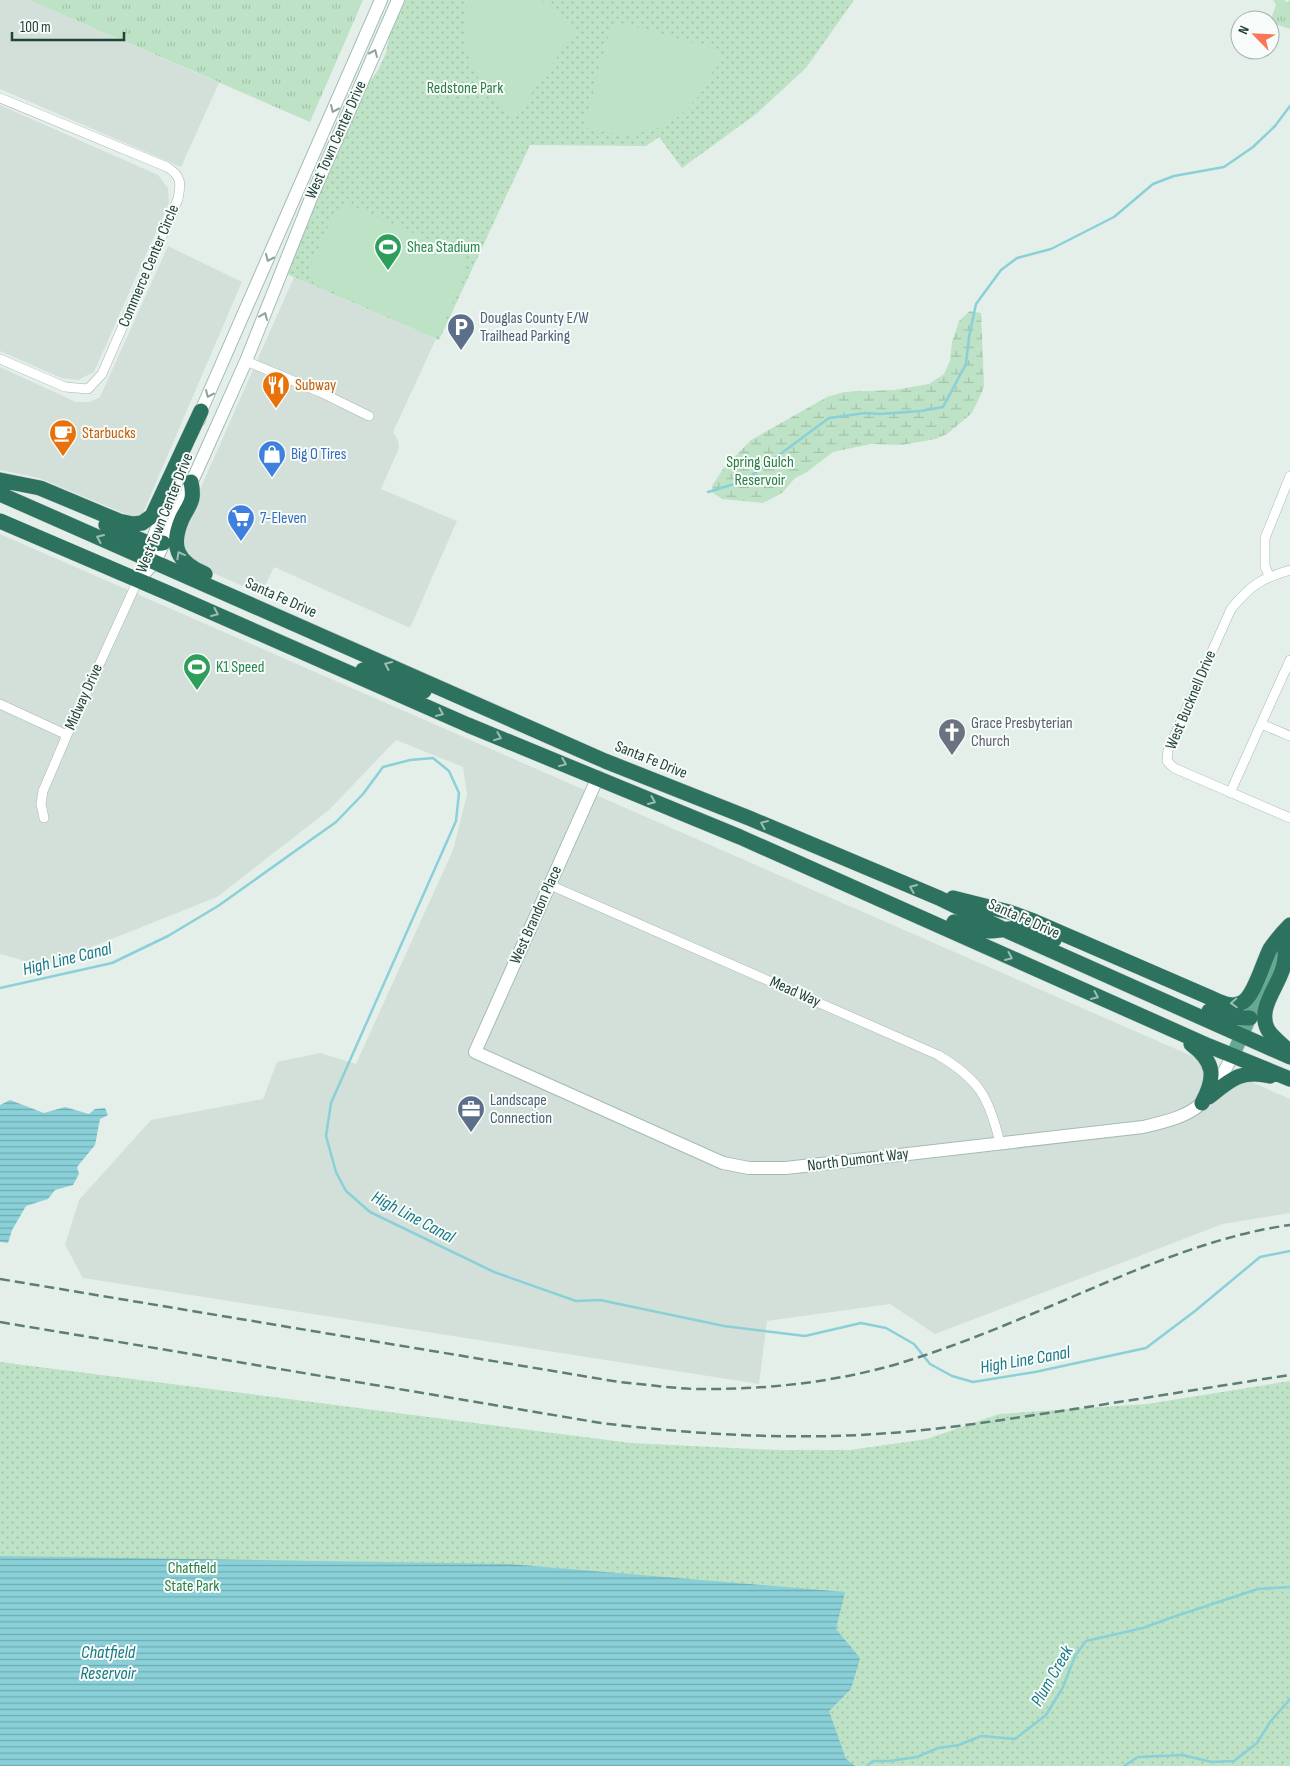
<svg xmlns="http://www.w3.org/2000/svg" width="1290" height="1766" viewBox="0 0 1290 1766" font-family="'Sofia Sans Condensed',sans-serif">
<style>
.built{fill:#d3e0d9}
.grass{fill:url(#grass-tufts)}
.wetland{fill:url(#wetland-marsh)}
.park{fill:url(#park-dots)}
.pitch{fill:#bde2c5}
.water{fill:url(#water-rules)}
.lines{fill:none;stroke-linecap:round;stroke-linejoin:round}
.stream{stroke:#8ad0d8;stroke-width:2.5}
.street-casing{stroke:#a7b8b1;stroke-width:10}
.secondary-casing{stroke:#a3bcb2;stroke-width:14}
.primary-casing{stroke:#c1cac8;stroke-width:15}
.highway-casing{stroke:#c1cac8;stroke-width:16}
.street{stroke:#fff;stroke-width:9}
.secondary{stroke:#fff;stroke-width:12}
.primary{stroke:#67a893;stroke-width:14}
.highway{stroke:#2c725f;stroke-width:15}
.rail{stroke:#5d7e74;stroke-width:2.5;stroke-dasharray:10 5;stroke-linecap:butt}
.oneway{stroke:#90a19c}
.oneway2{stroke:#9cbdb4}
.labels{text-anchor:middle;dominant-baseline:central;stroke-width:4;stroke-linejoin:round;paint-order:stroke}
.park-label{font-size:16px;fill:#297e45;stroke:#f7fbf9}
.street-label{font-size:16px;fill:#224339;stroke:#f7fbf9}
.leisure-label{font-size:16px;fill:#27864d;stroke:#f7fbf9;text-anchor:start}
.service-label{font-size:16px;fill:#4e5e75;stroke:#f7fbf9;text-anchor:start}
.food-label{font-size:16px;fill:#c56008;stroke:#f7fbf9;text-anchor:start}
.shop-label{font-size:16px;fill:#366cbe;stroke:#f7fbf9;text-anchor:start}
.worship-label{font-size:16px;fill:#5b616d;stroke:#f7fbf9;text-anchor:start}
.water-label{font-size:18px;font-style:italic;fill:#177985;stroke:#f7fbf9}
</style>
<defs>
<pattern id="grass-tufts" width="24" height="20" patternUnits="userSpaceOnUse" patternTransform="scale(1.25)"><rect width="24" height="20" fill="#bde2c5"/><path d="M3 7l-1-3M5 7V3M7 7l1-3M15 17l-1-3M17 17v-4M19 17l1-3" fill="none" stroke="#a2c3aa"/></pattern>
<pattern id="wetland-marsh" width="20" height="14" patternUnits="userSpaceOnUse" patternTransform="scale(1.25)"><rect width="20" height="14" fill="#bde2c5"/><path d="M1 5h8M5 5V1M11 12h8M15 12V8" fill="none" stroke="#a2c3aa"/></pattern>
<pattern id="park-dots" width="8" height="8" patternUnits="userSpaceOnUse" patternTransform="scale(1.25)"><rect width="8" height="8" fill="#bde2c5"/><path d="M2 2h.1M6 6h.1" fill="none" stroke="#a2c3aa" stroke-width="1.8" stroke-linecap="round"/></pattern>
<pattern id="water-rules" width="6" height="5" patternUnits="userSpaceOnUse" patternTransform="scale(1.25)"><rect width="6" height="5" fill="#8ad0d8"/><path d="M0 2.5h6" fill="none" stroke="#70aab0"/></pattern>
</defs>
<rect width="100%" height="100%" fill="#e5efea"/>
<path class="built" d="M 0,0 L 29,0 L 219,83 L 181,167 L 0,89 Z
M 0,105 L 158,175 L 168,188 L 169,203 L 94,372 L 78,380 L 61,378 L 0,351 Z
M 168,246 L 242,282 L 140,520 L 39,478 L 0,470 L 0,367 L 76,402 L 90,402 L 100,397 Z
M 294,277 L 436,339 L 393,432 L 398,440 L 399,448 L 381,489 L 457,521 L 410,628 L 274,567 L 261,594 L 197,566 L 183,554 L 180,535 Z
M 0,534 L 1290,1099 L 1290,1213 L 1223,1224 L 935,1334 L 890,1304 L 767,1321 L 759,1384 L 83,1278 L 65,1245 L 79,1200 L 151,1120 L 263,1099 L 277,1062 L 320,1053 L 356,1064 L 453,850 L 467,795 L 463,767 L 396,740 L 329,810 L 217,897 L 44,966 L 0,954 Z"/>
<path class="grass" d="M 29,0 L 363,0 L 310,122 Z
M 1273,0 L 1284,0 L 1287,2 L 1290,0 L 1290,29 L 1270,22 L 1276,5 Z"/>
<path class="wetland" d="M 970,311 L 981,313 L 984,386 L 982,392 L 972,413 L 947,434 L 936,439 L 901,445 L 871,444 L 833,452 L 807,472 L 795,478 L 782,493 L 763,503 L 722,499 L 712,492 L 712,486 L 723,469 L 751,440 L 827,397 L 844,392 L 894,390 L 929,384 L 944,374 L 950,361 L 952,342 L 959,321 Z"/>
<path class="park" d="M 405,0 L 854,0 L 806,68 L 756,114 L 682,168 L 659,137 L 646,146 L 530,145 L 439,340 L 287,274 L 306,223 L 366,87 L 378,70 L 386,53 L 390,33 Z
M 0,1362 L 631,1443 L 775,1450 L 850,1450 L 927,1439 L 999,1414 L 1147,1404 L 1290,1381 L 1290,1766 L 0,1766 Z"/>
<path class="pitch" d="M 468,0 L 540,0 L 573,24 L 575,32 L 515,117 L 495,103 L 484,91 L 467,54 L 465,23 Z
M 618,22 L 721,50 C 701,116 653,149 584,127 L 611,25 Z
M 351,205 L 451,250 C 462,256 466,260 466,273 L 441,329 L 435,334 L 428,335 L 314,283 L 311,278 L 309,268 L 336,210 L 343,206 Z"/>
<path class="water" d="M 10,1100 L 44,1113 L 65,1107 L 89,1114 L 95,1109 L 105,1108 L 108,1115 L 100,1119 L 95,1145 L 77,1167 L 79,1174 L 73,1185 L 55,1190 L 48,1199 L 26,1206 L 12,1230 L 8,1243 L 0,1242 L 0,1105 Z
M 0,1556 L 510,1564 L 845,1592 L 836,1629 L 860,1658 L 851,1689 L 829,1711 L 846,1759 L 855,1766 L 0,1766 Z"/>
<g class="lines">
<path class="stream" d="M 708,492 L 744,481 L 829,418 L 865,413 L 880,414 L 921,411 L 943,407 L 966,364 L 969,337 L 976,304 L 1001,270 L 1017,258 L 1051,249 L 1114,217 L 1153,184 L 1174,176 L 1224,167 L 1253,147 L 1275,126 L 1290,106
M 0,988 L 112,963 L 168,936 L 218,906 L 336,822 L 363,794 L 383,767 L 410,760 L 433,758 L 449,771 L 459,793 L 456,821 L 331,1103 L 326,1136 L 336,1172 L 346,1191 L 370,1212 L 494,1272 L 576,1301 L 600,1300 L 724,1326 L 805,1336 L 861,1323 L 886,1328 L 914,1344 L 930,1364 L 952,1376 L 973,1382 L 1035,1372 L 1146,1348 L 1195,1311 L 1260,1257 L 1290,1251
M 867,1766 L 873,1761 L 890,1761 L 917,1757 L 938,1748 L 959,1745 L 981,1736 L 1015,1739 L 1046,1715 L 1063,1687 L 1075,1656 L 1086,1641 L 1143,1628 L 1173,1617 L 1258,1589 L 1290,1587
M 1124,1766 L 1138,1757 L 1182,1755 L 1212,1762 L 1234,1761 L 1257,1743 L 1270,1722 L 1290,1699"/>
<g class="street-casing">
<path id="street" d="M 0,98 L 167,167 C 182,176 181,184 178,199 L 102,374 L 88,389 L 65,387 L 0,359
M 246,361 L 320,392 L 369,416
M 1290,570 C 1260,579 1251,585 1231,609 L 1168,750 L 1167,761 L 1174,768 L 1290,818
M 1269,576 L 1265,566 L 1265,538 L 1290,476
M 1290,660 L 1261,724 L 1290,736
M 0,704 L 67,735
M 1230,793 L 1261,724
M 44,818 L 41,804 L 43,791 L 67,735 L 138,580
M 550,885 L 938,1055 C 979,1079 989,1097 1000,1143"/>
</g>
<g class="secondary-casing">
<path id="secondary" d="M 199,420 L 201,411 L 381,0
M 147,552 L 182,469
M 138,580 L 155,562 L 199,466 L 246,361 L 311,198 L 398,0
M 598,777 L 475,1052 L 723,1163 L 749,1168 L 786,1168 L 1143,1127 C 1200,1114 1206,1106 1233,1055"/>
</g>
<g class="primary-casing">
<path id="primary" d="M 1233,1055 L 1286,935"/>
</g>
<g class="highway-casing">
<path id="highway" d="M 0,480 L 40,488 L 119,521 L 133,524 L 142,523 L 152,516 L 201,411
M 191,482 C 192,487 193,493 192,498 C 191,505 185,512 182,519 C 170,547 177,562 205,574
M 0,494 L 605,761 L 749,818 L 939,898 L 1005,930 L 1290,1057
M 0,521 L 168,593 L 468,725 L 740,837 L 1209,1046 L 1290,1079
M 106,525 L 150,544 L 163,543
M 363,670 L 424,691
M 953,898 L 1009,912 L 1031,920 L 1211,998 C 1220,1002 1231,1008 1241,1003 C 1254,998 1263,962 1270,949 C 1276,940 1283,932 1290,925
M 954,922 C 981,934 993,932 1022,927 L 1032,930 L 1054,940
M 1285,937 C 1286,948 1286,960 1282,971 C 1276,989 1257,1010 1268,1030 C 1273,1038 1283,1045 1290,1052
M 1209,1011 L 1224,1017 L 1250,1018
M 1191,1044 C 1215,1062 1216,1077 1202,1103
M 1209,1097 C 1230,1080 1241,1069 1270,1076"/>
</g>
<use href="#street" class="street"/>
<use href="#secondary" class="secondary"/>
<use href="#primary" class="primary"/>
<use href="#highway" class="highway"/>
<path class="rail" d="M 0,1279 L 619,1382 C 644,1384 669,1388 694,1389 C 767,1390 841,1382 910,1360 C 983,1337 1054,1304 1124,1275 C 1178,1253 1232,1233 1290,1225
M 0,1322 L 601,1423 C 689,1434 787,1440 876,1434 C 942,1430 1008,1419 1074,1409 C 1146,1398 1218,1386 1290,1375"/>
</g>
<defs><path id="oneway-chevron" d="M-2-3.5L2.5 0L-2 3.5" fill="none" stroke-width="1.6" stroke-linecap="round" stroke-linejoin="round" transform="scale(1.25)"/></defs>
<g class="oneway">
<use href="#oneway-chevron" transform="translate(374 53) rotate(-66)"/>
<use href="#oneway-chevron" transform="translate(334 109) rotate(114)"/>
<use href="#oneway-chevron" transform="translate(269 258) rotate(114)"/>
<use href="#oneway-chevron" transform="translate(264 316) rotate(-68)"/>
<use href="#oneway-chevron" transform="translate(209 394) rotate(114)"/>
</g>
<g class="oneway2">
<use href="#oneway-chevron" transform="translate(100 538) rotate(-156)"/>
<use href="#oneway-chevron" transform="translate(180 555) rotate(-119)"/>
<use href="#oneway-chevron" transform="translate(215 613) rotate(24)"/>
<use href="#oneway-chevron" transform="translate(388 665) rotate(-156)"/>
<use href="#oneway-chevron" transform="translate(440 713) rotate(24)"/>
<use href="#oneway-chevron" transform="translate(498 737) rotate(22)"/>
<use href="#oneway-chevron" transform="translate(563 763) rotate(22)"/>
<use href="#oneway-chevron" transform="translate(652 801) rotate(23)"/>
<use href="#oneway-chevron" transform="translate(764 824) rotate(-157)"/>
<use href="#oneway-chevron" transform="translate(913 888) rotate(-157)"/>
<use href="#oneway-chevron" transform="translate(1009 957) rotate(24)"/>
<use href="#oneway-chevron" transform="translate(1095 996) rotate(24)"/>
<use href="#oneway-chevron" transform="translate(1234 1003) rotate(177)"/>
</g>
<defs>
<g id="stadium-pin" transform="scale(1.4375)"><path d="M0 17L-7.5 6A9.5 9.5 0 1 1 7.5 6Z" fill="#2e9e5b" stroke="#f7fbf9"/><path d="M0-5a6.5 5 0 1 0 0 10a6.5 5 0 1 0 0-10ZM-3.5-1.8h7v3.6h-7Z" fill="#fff"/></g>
<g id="parking-pin" transform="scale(1.4375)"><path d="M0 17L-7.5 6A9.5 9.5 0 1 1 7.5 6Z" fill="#5c6f8a" stroke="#f7fbf9"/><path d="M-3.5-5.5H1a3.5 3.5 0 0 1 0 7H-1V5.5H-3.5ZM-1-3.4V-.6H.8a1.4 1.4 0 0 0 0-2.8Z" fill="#fff"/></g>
<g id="restaurant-pin" transform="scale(1.4375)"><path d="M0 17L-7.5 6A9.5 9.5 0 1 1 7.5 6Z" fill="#e8710a" stroke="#f7fbf9"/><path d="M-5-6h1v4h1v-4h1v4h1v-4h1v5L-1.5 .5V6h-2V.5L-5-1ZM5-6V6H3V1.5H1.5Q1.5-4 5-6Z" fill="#fff"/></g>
<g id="cafe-pin" transform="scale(1.4375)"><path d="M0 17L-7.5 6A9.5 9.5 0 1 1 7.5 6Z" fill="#e8710a" stroke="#f7fbf9"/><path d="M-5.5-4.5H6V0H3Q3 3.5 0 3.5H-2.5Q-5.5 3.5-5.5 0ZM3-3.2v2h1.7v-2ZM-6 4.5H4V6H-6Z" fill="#fff"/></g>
<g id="shop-pin" transform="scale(1.4375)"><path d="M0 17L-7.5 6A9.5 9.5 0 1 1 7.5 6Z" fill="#3f7fe0" stroke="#f7fbf9"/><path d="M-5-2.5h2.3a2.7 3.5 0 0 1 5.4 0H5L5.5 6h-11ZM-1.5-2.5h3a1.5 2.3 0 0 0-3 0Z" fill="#fff"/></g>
<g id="supermarket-pin" transform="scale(1.4375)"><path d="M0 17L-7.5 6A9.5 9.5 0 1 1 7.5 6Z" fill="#3f7fe0" stroke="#f7fbf9"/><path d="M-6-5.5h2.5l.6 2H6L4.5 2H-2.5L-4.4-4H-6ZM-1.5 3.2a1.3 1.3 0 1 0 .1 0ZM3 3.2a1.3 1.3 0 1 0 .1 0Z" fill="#fff"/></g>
<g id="church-pin" transform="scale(1.4375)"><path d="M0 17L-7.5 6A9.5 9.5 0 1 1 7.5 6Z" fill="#6b7280" stroke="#f7fbf9"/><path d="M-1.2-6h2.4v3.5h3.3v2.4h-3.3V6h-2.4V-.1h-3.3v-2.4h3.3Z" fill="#fff"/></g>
<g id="office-pin" transform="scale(1.4375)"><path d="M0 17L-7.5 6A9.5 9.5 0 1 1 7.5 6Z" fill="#5c6f8a" stroke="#f7fbf9"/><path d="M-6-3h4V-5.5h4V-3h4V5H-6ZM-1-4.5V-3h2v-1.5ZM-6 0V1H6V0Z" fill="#fff"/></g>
</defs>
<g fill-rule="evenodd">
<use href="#stadium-pin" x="388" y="247"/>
<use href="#parking-pin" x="461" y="327"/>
<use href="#restaurant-pin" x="276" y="385"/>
<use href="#cafe-pin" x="63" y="433"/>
<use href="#shop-pin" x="272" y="454"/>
<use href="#supermarket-pin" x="241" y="518"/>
<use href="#stadium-pin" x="197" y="667"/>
<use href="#church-pin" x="952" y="732"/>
<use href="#office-pin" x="471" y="1109"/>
</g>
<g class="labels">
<g class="park-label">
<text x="465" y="88">Redstone Park</text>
<text x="760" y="462">Spring Gulch<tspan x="760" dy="18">Reservoir</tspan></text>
<text x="192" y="1568">Chatfield<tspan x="192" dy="18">State Park</tspan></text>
</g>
<g class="street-label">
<text transform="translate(336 140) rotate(-66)">West Town Center Drive</text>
<text transform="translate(149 266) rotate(-67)">Commerce Center Circle</text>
<text transform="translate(165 513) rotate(-68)">West Town Center Drive</text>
<text transform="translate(281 598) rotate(24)">Santa Fe Drive</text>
<text transform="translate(84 697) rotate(-66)">Midway Drive</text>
<text transform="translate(1191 700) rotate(-67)">West Bucknell Drive</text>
<text transform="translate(651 760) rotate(22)">Santa Fe Drive</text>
<text transform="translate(536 915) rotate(-66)">West Brandon Place</text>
<text transform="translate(1024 919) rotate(24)">Santa Fe Drive</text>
<text transform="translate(795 992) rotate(24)">Mead Way</text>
<text transform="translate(858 1160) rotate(-7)">North Dumont Way</text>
</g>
<g class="leisure-label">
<text x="407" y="247">Shea Stadium</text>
<text x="216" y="667">K1 Speed</text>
</g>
<g class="service-label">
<text x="480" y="318">Douglas County E/W<tspan x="480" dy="18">Trailhead Parking</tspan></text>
<text x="490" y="1100">Landscape<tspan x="490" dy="18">Connection</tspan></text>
</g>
<g class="food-label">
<text x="295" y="385">Subway</text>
<text x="82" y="433">Starbucks</text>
</g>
<g class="shop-label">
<text x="291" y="454">Big O Tires</text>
<text x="260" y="518">7-Eleven</text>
</g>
<g class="worship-label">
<text x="971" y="723">Grace Presbyterian<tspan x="971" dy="18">Church</tspan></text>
</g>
<g class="water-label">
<text transform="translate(67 959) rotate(-14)">High Line Canal</text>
<text transform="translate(413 1217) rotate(28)">High Line Canal</text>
<text transform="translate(1025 1360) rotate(-10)">High Line Canal</text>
<text x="108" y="1652">Chatfield<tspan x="108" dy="21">Reservoir</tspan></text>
<text transform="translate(1052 1676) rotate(-60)">Plum Creek</text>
</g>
</g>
<g transform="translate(1255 35) rotate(294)"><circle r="24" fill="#f7fbf9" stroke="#a2b1ac"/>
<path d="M0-4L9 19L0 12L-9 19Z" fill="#fc7557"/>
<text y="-8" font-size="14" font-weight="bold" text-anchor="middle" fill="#224339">N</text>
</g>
<path d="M12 32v8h112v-8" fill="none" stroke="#224339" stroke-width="2.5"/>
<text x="20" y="32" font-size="15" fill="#224339" stroke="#f7fbf9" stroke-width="4" paint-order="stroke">100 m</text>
</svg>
